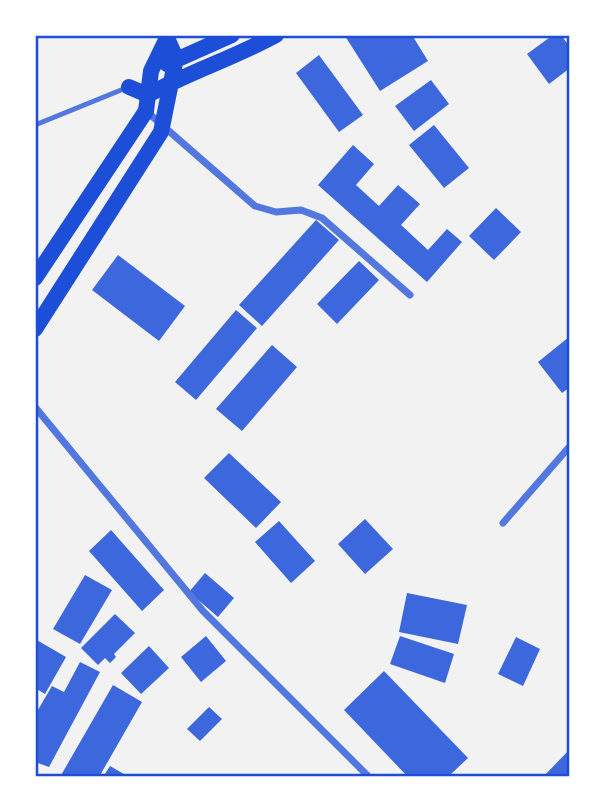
<svg xmlns="http://www.w3.org/2000/svg" width="605" height="812" viewBox="0 0 605 812" font-family="'Space Grotesk',sans-serif">
<style>
.building{fill:#3d67dc}
.lines{fill:none;stroke-linecap:round;stroke-linejoin:round}
.service{stroke:#5277de;stroke-width:5}
.minor{stroke:#5277de;stroke-width:7}
.primary{stroke:#1d4ed8;stroke-width:16}
.neatline{fill:none;stroke:#1d4ed8;stroke-width:2.5}
</style>
<rect width="100%" height="100%" fill="#f2f2f2"/>
<path class="building" d="M 347,35 L 412,35 L 428,61 L 380,91 L 345,36 Z
M 553,35 L 561,35 L 570,47 L 570,68 L 549,84 L 527,54 Z
M 319,55 L 363,115 L 339,132 L 296,73 Z
M 431,80 L 449,104 L 414,131 L 395,106 Z
M 434,125 L 469,168 L 444,188 L 409,145 Z
M 353,145 L 374,164 L 356,185 L 379,206 L 398,185 L 420,204 L 401,225 L 428,250 L 447,229 L 462,242 L 427,282 L 318,185 Z
M 496,208 L 521,232 L 494,260 L 469,236 Z
M 316,220 L 339,240 L 262,326 L 239,305 Z
M 118,255 L 185,306 L 159,341 L 92,290 Z
M 359,261 L 379,280 L 337,324 L 317,304 Z
M 236,310 L 257,328 L 196,400 L 175,382 Z
M 569,337 L 570,387 L 562,393 L 538,362 Z
M 272,345 L 297,367 L 242,431 L 216,409 Z
M 229,453 L 281,502 L 256,528 L 204,478 Z
M 365,519 L 393,549 L 365,574 L 338,544 Z
M 279,521 L 315,561 L 291,583 L 255,542 Z
M 111,530 L 164,590 L 142,611 L 89,551 Z
M 205,573 L 234,598 L 218,617 L 189,592 Z
M 85,575 L 112,590 L 80,644 L 53,629 Z
M 407,593 L 467,605 L 458,644 L 399,632 Z
M 115,614 L 135,633 L 114,654 L 116,657 L 110,663 L 105,658 L 98,665 L 81,648 Z
M 206,636 L 226,661 L 201,682 L 181,657 Z
M 400,636 L 454,654 L 445,683 L 390,664 Z
M 516,637 L 540,649 L 523,686 L 498,674 Z
M 35,639 L 66,657 L 45,694 L 35,688 Z
M 149,646 L 169,668 L 141,694 L 121,673 Z
M 80,662 L 100,672 L 49,767 L 35,762 L 35,715 L 52,686 L 64,692 Z
M 384,671 L 468,758 L 451,774 L 454,777 L 408,777 L 344,710 Z
M 113,685 L 142,702 L 99,777 L 60,777 Z
M 209,707 L 222,719 L 200,741 L 187,729 Z
M 570,749 L 570,777 L 543,777 Z
M 110,766 L 129,777 L 103,777 Z"/>
<g class="lines">
<path class="service" d="M 35,125 L 126,88"/>
<path class="minor" d="M 146,111 L 255,206 L 276,212 L 301,210 L 322,218 L 410,295
M 35,407 L 203,611 L 369,777
M 503,523 L 570,446"/>
<path class="primary" d="M 167,64 L 232,35
M 129,87 L 148,95 C 189,72 234,58 276,35
M 35,278 L 146,111 L 151,71 L 167,38
M 35,329 L 161,132 L 176,58 L 167,38"/>
</g>
<rect width="605" height="812" fill="none" stroke="#ffffff" stroke-width="74"/>
<rect x="37" y="37" width="531" height="738" class="neatline"/>
</svg>
